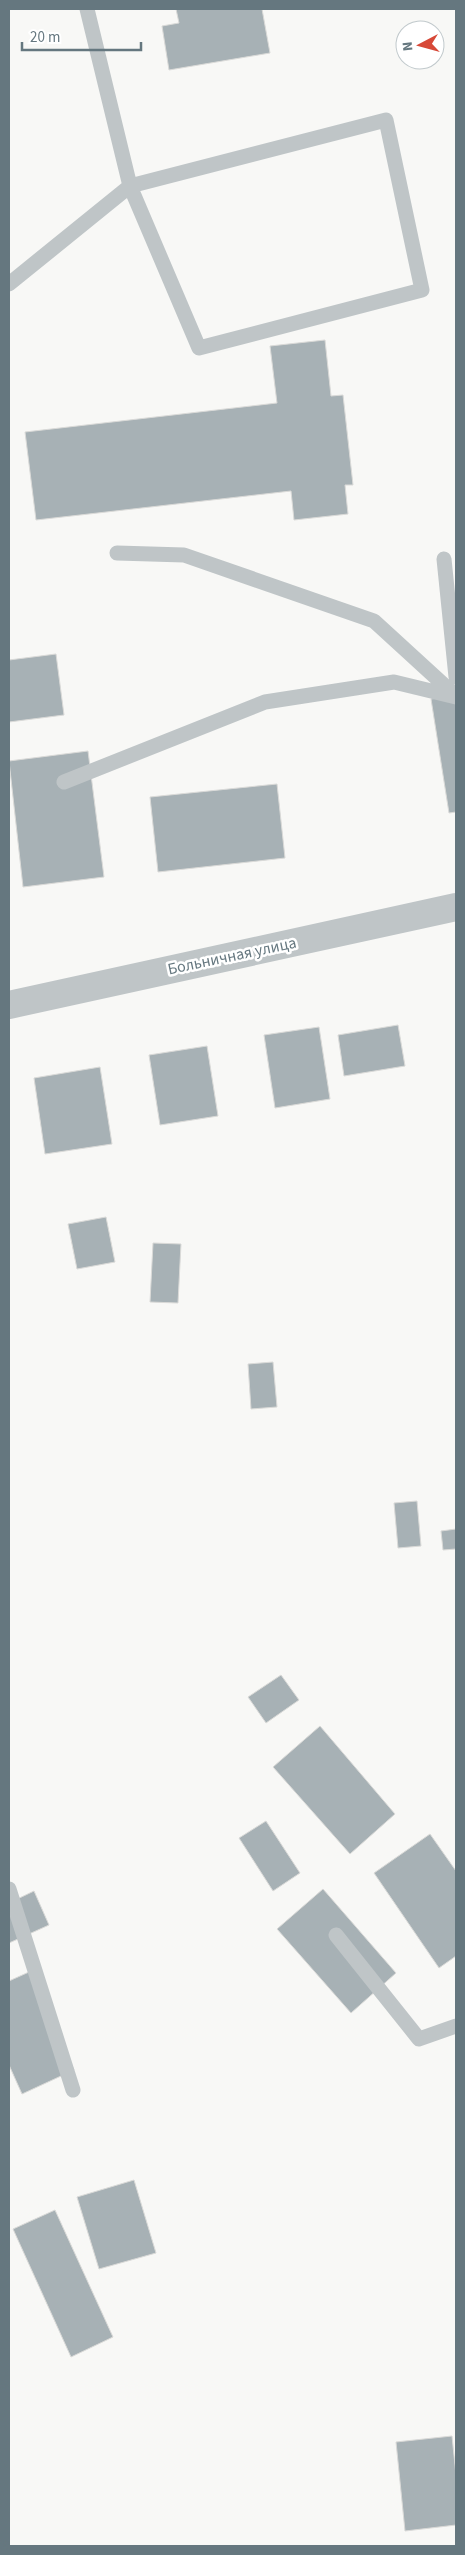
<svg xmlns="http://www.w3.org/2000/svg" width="465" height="2555" viewBox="0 0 465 2555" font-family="'Source Sans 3',sans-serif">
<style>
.building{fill:#a7b1b5;stroke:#dadad8}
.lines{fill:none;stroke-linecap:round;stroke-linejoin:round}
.service{stroke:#bfc5c7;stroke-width:15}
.minor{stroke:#bfc5c7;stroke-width:28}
.labels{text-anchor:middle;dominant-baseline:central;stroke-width:5;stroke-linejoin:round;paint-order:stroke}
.street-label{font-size:16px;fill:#65777f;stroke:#fff}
</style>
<rect width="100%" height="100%" fill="#f8f8f6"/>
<path class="building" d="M 176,9 L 262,9 L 270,53 L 169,70 L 162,26 L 179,23 Z
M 325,340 L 331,396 L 343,395 L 353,485 L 345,485 L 348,514 L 294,520 L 291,491 L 36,520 L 25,432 L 277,403 L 270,346 Z
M 56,654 L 64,715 L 9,722 L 9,660 Z
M 456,695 L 456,812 L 449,813 L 431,699 Z
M 88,751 L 104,877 L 23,887 L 9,761 Z
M 277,784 L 285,858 L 158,872 L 150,797 Z
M 398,1025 L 405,1066 L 344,1076 L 338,1035 Z
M 319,1027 L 330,1099 L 275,1108 L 264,1035 Z
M 207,1046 L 218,1116 L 160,1125 L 149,1055 Z
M 100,1067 L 112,1144 L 45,1154 L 34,1078 Z
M 106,1217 L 115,1262 L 77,1269 L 68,1224 Z
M 153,1243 L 181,1244 L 178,1303 L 150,1302 Z
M 273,1362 L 277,1407 L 251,1409 L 248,1364 Z
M 417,1501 L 421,1546 L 398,1548 L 394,1503 Z
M 456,1529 L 456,1549 L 443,1550 L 441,1531 Z
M 281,1675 L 299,1700 L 266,1723 L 248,1697 Z
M 320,1726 L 395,1814 L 350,1854 L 273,1767 Z
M 266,1821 L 300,1873 L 273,1891 L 239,1838 Z
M 430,1834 L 456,1871 L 456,1956 L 439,1968 L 374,1873 Z
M 323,1889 L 396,1973 L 351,2013 L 277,1929 Z
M 34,1891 L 49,1925 L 9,1943 L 9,1903 Z
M 29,1972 L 74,2070 L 22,2094 L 9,2065 L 9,1981 Z
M 134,2180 L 156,2253 L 99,2269 L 77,2197 Z
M 55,2210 L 113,2337 L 71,2357 L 13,2229 Z
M 452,2436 L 456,2475 L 456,2525 L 405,2531 L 396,2442 Z"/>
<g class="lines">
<path class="service" d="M 386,120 L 422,290 L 199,348 L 130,186 Z
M 9,284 L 130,186 L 87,9
M 117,553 L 184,555 L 374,621 L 456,696
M 444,559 L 456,677
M 64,782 L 265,702 L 394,682 L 456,697
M 9,1889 L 73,2090
M 336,1935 L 419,2039 L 456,2026"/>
<path class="minor" d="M 9,1005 L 456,907"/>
</g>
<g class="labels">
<g class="street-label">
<text transform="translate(232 956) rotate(-12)">Больничная улица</text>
</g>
</g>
<rect width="465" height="2555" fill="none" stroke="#65777f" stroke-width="20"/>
<g transform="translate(420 45) rotate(264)"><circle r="24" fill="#ffffff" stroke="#c1c9cc"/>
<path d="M0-4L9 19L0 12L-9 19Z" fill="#d74837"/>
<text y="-8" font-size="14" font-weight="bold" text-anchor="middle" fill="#65777f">N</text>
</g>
<path d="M22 42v8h119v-8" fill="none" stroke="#65777f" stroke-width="2.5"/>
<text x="30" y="42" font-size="15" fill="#65777f" stroke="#ffffff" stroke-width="4" paint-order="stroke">20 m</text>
</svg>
